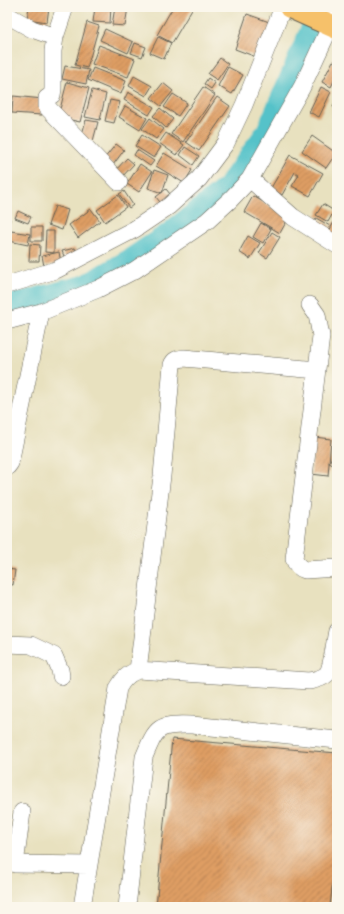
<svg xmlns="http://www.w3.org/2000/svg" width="344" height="914" viewBox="0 0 344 914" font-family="'IM FELL Double Pica',serif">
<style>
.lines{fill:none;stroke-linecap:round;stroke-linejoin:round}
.river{stroke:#54c2c9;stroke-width:24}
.building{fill:url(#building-hatch)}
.minor-casing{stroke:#636155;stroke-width:18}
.major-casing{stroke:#636155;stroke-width:24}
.minor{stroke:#fff;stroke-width:17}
.major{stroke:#f6c16b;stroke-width:22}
</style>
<defs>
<pattern id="building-hatch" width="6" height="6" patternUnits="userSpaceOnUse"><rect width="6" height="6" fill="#df9e64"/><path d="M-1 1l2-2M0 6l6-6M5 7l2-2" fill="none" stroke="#b48052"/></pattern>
</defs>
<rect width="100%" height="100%" fill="#fbf7ec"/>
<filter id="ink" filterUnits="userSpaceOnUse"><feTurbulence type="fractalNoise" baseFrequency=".025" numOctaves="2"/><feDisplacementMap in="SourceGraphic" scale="8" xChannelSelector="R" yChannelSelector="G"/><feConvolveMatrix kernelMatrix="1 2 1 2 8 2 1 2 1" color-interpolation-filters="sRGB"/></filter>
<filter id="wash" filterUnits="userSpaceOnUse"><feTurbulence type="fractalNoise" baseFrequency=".012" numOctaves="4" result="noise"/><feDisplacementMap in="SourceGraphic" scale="16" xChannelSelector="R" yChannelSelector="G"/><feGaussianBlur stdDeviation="0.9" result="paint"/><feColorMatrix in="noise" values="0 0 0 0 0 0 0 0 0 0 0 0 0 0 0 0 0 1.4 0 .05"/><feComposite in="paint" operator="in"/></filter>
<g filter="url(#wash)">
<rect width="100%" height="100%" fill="#e8e1bf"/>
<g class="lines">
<path class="river" d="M 7,307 L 87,286 L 131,260 L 170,234 L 228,188 L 268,132 L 322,7"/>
</g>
<g id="blocks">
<path class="building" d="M 29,7 L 49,7 L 47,22 L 27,19 Z
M 95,7 L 111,7 L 110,23 L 93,22 Z
M 115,7 L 128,7 L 125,26 L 112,25 Z
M 173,7 L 193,7 L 172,43 L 157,35 Z
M 247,14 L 272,23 L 259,58 L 235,49 Z
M 87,22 L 99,26 L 87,68 L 75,65 Z
M 105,29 L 133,42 L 128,53 L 100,40 Z
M 158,37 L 171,43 L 164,59 L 150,53 Z
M 135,43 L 146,47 L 142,57 L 131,53 Z
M 99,45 L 135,59 L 128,77 L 92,64 Z
M 220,58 L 228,64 L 217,80 L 208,74 Z
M 333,61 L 337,63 L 337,75 L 331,87 L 322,82 Z
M 65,66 L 89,70 L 86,84 L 62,79 Z
M 228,67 L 243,75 L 232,94 L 218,86 Z
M 93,68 L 126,81 L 121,94 L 88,80 Z
M 134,76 L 152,86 L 146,96 L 129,86 Z
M 208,78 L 215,83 L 211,89 L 204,84 Z
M 67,82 L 89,88 L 80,122 L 58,117 Z
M 163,83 L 173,91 L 161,106 L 151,98 Z
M 203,87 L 215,95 L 183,142 L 171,134 Z
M 321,87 L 331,92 L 319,117 L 309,112 Z
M 92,90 L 106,94 L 100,120 L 85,117 Z
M 128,92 L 154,107 L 149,115 L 124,100 Z
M 173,94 L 187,103 L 178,116 L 164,107 Z
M 13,96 L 43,99 L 42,115 L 12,113 Z
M 217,97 L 230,106 L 199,151 L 186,142 Z
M 337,98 L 337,108 L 333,107 Z
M 110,100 L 120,102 L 114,123 L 105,121 Z
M 125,106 L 147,118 L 140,130 L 119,117 Z
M 160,108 L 173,119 L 166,128 L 153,116 Z
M 150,118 L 164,129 L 156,139 L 142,129 Z
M 86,120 L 98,122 L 93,141 L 81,138 Z
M 166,133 L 184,145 L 176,155 L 159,143 Z
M 142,135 L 161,147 L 154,158 L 135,146 Z
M 312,136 L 336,153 L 326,168 L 302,151 Z
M 116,144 L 124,150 L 113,165 L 104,159 Z
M 185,147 L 199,156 L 193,165 L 180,155 Z
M 137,150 L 154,161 L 150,166 L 134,155 Z
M 164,153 L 192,170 L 184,183 L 156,166 Z
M 290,155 L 323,173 L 310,196 L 292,186 L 299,175 L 295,172 L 282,195 L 271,188 Z
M 127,158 L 134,164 L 121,178 L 114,172 Z
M 140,164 L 152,172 L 139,192 L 127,184 Z
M 154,170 L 168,175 L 162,193 L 148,188 Z
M 166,189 L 174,199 L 163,206 L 156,197 Z
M 124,191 L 133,205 L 129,208 L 119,194 Z
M 118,195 L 126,207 L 105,222 L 97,210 Z
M 253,196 L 289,217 L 280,233 L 244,212 Z
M 323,204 L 334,211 L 328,222 L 316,215 Z
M 55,206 L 68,210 L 62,230 L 48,225 Z
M 91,209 L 100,221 L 78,238 L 69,225 Z
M 337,209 L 337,218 L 333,215 Z
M 18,211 L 31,217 L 28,223 L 15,218 Z
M 316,218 L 330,226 L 326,232 L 313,224 Z
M 7,219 L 10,219 L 8,231 L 7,231 Z
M 334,222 L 337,224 L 337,241 L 327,235 Z
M 261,223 L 271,229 L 263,243 L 253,237 Z
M 31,227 L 42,227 L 42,241 L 31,241 Z
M 11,231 L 30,234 L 28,245 L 9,241 Z
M 46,231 L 54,231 L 54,253 L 45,252 Z
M 272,232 L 280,237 L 267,258 L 259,253 Z
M 248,236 L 260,243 L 250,259 L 239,252 Z
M 30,244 L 40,245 L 39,261 L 29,261 Z
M 75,248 L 77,256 L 65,259 L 62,251 Z
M 59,252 L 61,263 L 44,266 L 42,256 Z
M 314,437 L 331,439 L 328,476 L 311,474 Z
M 337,446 L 337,467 L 329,463 Z
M 7,569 L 15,570 L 13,585 L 7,584 Z
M 172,739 L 337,753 L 337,840 L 330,907 L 156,907 Z"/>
</g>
</g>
<g filter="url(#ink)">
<use href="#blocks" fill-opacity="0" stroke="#636155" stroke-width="1"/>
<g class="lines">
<g class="minor-casing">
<path id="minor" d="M 65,7 L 55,37 L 53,51 L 53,89 L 52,95 L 47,98 L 47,107 L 119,182
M 7,15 L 32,29 L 55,37
M 250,179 L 293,217 L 337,245
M 7,285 L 56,270 L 135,229 L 169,206 L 199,179 L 226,143 L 244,105 L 283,7
M 310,305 L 317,315 L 321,336 L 294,559 C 296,565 299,568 305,570 L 337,568
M 7,321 L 41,312 L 98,289 L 135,270 L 207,221 L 230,200 L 250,179 L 302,87 L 331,25 L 337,8
M 7,467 L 10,463 L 41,312
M 7,644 L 31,645 L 54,656 L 60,670 L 61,676
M 138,670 L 162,476 L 172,365 C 174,359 178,359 184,358 L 317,370
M 22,812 L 15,864 L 89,865
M 82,907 L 118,688 C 123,679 128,674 138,670 L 309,681 C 315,680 323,678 327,674 C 332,668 335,639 337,631
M 127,907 L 144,757 C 157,726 158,724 192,725 L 337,740"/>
</g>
<g class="major-casing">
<path id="major" d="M 290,7 L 337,28"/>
</g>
<use href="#minor" class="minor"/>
<use href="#major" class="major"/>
</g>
</g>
<rect width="344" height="914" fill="none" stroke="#fbf7ec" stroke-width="24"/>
</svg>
